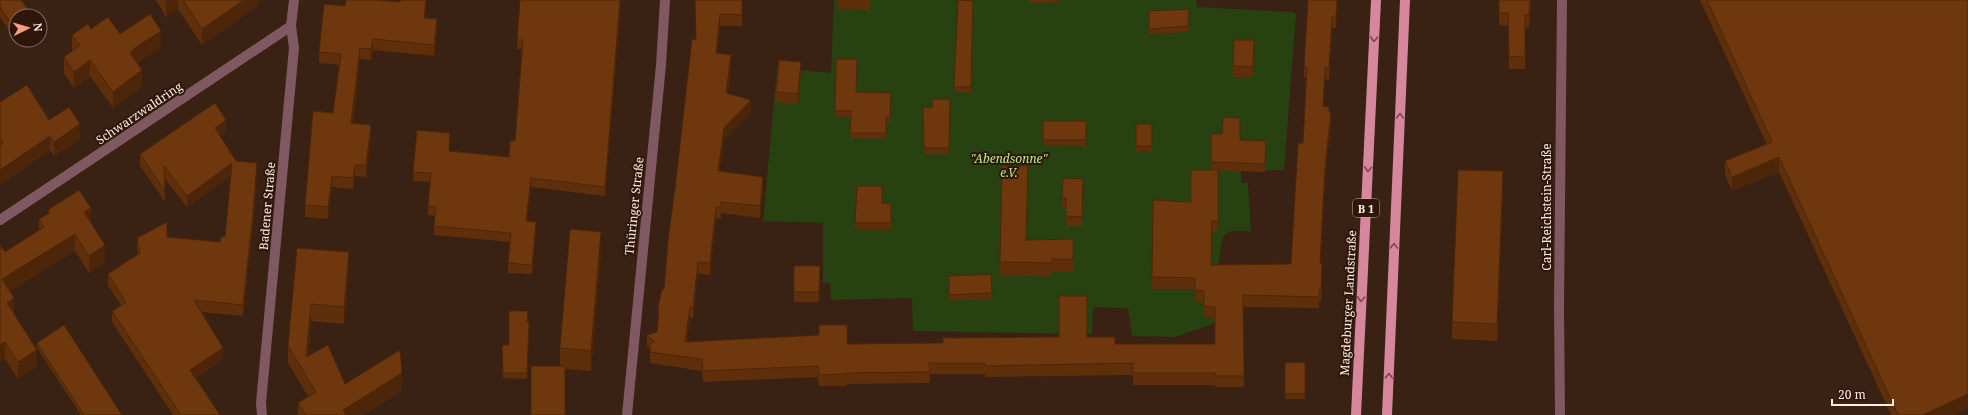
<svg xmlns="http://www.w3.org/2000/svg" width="1968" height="415" viewBox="0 0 1968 415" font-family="'Noto Serif',serif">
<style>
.green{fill:#274210}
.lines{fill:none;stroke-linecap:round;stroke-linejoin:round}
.minor{stroke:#7f5861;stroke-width:10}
.major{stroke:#d7879b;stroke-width:10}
.wall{fill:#5f2f0b}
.shaded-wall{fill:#4d2609}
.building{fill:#6e370d;stroke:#4d2609}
.oneway{stroke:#7a494b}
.labels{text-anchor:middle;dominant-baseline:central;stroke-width:4;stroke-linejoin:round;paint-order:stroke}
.shield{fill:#2e170a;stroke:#c0aea3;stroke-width:1}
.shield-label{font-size:11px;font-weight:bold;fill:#ffeee5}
.street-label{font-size:12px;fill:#ffeee5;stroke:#2e170a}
.park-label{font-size:12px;font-style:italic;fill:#b0ed86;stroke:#2e170a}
</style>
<rect width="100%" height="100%" fill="#392114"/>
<path class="green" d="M 834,0 L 1196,0 L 1197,7 L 1291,12 L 1296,14 L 1284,170 L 1241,171 L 1241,183 L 1248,183 L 1251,231 L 1231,231 L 1223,236 L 1219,259 L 1216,323 L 1175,337 L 1132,336 L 1128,308 L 1093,307 L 1092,334 L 913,331 L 912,298 L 831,300 L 830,283 L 823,283 L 823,223 L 763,221 L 777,68 L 831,73 Z"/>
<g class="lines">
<path class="minor" d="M 0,220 L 291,26
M 262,415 L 261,403 L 294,48 L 291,26 L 294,0
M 627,415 L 661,65 L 665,0
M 1560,415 L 1559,306 L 1562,0"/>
<path class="major" d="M 1356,415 L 1376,0
M 1387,415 L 1405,0"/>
</g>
<path class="wall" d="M 0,0 L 29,16 L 16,16 L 16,30 L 11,33 L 0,17 Z
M 156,0 L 259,0 L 259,5 L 202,45 L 178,9 L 166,17 Z
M 621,0 L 605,196 L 531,187 L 527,221 L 536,231 L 532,274 L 508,273 L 508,263 L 510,242 L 434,235 L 434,226 L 435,216 L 428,215 L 428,206 L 430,182 L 413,181 L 413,172 L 450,142 L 449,152 L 509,157 L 515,141 L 522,49 L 517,49 L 517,40 Z
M 695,0 L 742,0 L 742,26 L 720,26 L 717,53 L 731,66 L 728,93 L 751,112 L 724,139 L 719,171 L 763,188 L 760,218 L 721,213 L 721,219 L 716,218 L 710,275 L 698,273 L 693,318 L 690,318 L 687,342 L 847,344 L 943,343 L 1087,337 L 1115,344 L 1215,344 L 1215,318 L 1204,317 L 1204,302 L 1195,302 L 1195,289 L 1152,289 L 1153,200 L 1191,202 L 1218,170 L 1218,232 L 1212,232 L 1211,265 L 1291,264 L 1303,143 L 1306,78 L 1304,78 L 1304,67 L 1338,0 L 1336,28 L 1332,28 L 1329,80 L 1325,79 L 1323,106 L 1329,112 L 1331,124 L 1325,179 L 1320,263 L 1322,275 L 1321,301 L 1319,301 L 1319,308 L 1243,307 L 1244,387 L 1215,387 L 1215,385 L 1133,385 L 1133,375 L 985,377 L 985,374 L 930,374 L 930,383 L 847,384 L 847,386 L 819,386 L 818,377 L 703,382 L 702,371 L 650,363 L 650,349 L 647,347 L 647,335 L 657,332 L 658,319 L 658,307 L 664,289 L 675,189 L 696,40 Z
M 838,0 L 870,0 L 870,10 L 838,9 Z
M 958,0 L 973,1 L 971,93 L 954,92 Z
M 1029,0 L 1060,0 L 1060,2 L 1029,3 Z
M 1531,0 L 1529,28 L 1525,27 L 1525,69 L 1509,69 L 1508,26 L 1499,25 L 1499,13 Z
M 1700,0 L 1968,0 L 1968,408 L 1954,415 L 1891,415 L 1779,172 L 1732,191 L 1725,175 L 1725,161 L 1767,145 Z
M 1189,9 L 1188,32 L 1149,34 L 1149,11 Z
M 426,18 L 437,30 L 434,56 L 373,50 L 371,60 L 360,59 L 353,123 L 371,137 L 366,177 L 355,176 L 353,189 L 332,187 L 328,219 L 305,217 L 305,205 L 333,113 L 339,65 L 319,63 L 319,52 Z
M 91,29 L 120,34 L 161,47 L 137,63 L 142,87 L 113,108 L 90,76 L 74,88 L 64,73 L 64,57 L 72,51 L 72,35 Z
M 1254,40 L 1253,77 L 1233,77 L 1233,66 Z
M 836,59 L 856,92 L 891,93 L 890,122 L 886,122 L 886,139 L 850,138 L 850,117 L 835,116 Z
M 801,73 L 798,104 L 776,102 L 776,92 Z
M 950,99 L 949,154 L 924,154 L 923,107 L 932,108 Z
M 0,102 L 49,120 L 80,139 L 54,156 L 50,150 L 0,185 Z
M 1043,121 L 1086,121 L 1086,146 L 1043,145 Z
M 1136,124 L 1152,124 L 1152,152 L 1136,152 Z
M 226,132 L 220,136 L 236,161 L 257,175 L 253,225 L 243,316 L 202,312 L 223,359 L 196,378 L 220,415 L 173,415 L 112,322 L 112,311 L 121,305 L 108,286 L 108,274 L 138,255 L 137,249 L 137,238 L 167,237 L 220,242 L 225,237 L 231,176 L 187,207 L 164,178 L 165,202 L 140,166 L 140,154 Z
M 1211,134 L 1240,140 L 1266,141 L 1265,172 L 1211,170 Z
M 1503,188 L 1497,341 L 1452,339 L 1452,322 Z
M 1083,189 L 1082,226 L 1066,226 L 1066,208 L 1062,208 L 1062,198 Z
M 882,203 L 891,204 L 891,229 L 855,229 L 855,223 Z
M 48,210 L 91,223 L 105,262 L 89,273 L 75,251 L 10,291 L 14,315 L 37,366 L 18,379 L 5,359 L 0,362 L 0,245 L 5,252 L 39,231 L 39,219 L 48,214 Z
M 1073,239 L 1073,272 L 1052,272 L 1052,276 L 1000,275 L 1000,262 L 1027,240 Z
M 297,248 L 349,269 L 344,324 L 311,321 L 308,356 L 345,384 L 402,391 L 363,415 L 298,415 L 298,403 L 308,396 L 288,363 L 288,346 Z
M 601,253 L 591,371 L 565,369 L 560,366 L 560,348 Z
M 794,266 L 820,266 L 819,302 L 794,302 Z
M 949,276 L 992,293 L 992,299 L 949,300 Z
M 528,322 L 529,327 L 527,379 L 503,378 L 502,345 L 509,345 Z
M 37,343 L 122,415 L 81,415 L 37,348 Z
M 1305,362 L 1305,399 L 1285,399 L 1285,363 Z"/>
<path class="shaded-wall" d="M 167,0 L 178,0 L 178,9 L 166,17 L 166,1 Z
M 244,0 L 259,0 L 259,5 L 202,45 L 202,29 Z
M 426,0 L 427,0 L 424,29 L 424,18 Z
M 620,0 L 621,0 L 605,196 L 605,187 Z
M 1337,0 L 1338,0 L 1336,28 L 1336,17 Z
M 1530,0 L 1531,0 L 1529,28 L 1529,15 Z
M 29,11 L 29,16 L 21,16 Z
M 720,14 L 720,26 L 716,64 L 716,53 Z
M 1332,17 L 1332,28 L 1329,80 L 1329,68 Z
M 437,19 L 437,30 L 434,56 L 434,45 Z
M 16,20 L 16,30 L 11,33 L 11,23 Z
M 161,31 L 161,47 L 133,66 L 130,53 L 132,50 Z
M 373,39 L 373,50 L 371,60 L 371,49 Z
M 360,48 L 360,59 L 351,135 L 351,123 Z
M 731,55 L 731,66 L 726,104 L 726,93 Z
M 90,60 L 90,76 L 74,88 L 74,72 Z
M 801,62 L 801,73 L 798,104 L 798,94 Z
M 1325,68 L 1325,79 L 1323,118 L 1323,106 Z
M 142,70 L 142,87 L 113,108 L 113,92 Z
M 751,100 L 751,112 L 724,139 L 718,182 L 718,171 L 724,128 Z
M 1331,113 L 1331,124 L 1325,179 L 1320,275 L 1320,263 L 1325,167 Z
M 226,120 L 226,132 L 215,140 L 215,128 Z
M 80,124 L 80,139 L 54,156 L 54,142 Z
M 371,125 L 371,137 L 366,177 L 366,165 Z
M 50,136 L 50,150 L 0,185 L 0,170 Z
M 1779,157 L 1779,172 L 1732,191 L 1732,177 Z
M 232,163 L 232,175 L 187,207 L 187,196 Z
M 257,163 L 257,175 L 253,225 L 243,316 L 243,305 Z
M 355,165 L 355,176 L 353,189 L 353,178 Z
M 1503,171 L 1503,188 L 1497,341 L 1497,324 Z
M 332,176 L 332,187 L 328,219 L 328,207 Z
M 763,177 L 763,188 L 760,218 L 760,206 Z
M 531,178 L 531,187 L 526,230 L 526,221 Z
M 716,207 L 716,218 L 710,275 L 710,263 Z
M 91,208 L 91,225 L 84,212 Z
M 536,222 L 536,231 L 532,274 L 532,265 Z
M 601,232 L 601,253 L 591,371 L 591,351 Z
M 75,234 L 75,251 L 2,296 L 2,279 Z
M 105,245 L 105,262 L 89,273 L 89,256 Z
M 349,252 L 349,269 L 344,324 L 344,307 Z
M 698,262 L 698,273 L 693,318 L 693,307 Z
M 1322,264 L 1322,275 L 1321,301 L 1321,290 Z
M 14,298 L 14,314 L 7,303 Z
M 311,304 L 311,321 L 306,374 L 306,357 Z
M 690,307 L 690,318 L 685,353 L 685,342 Z
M 5,342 L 5,359 L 0,362 L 0,345 Z
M 223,348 L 223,359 L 190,382 L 190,370 Z
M 37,350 L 37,366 L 18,379 L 18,362 Z
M 402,373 L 402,391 L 363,415 L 343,415 L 343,410 Z
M 1968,394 L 1968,408 L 1954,415 L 1923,415 Z"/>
<path class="building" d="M 0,0 L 21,0 L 29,11 L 21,16 L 16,16 L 16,20 L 11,23 L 0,7 Z
M 183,0 L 244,0 L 202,29 Z
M 346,0 L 377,0 L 400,2 L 401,0 L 426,0 L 424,18 L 437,19 L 434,45 L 373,39 L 371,49 L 360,48 L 351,123 L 371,125 L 366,165 L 355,165 L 353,178 L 332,176 L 328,207 L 305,205 L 313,111 L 333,113 L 341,54 L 319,52 L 324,4 L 345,6 Z
M 520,0 L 620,0 L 605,187 L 531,178 L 526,221 L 536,222 L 532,265 L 508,263 L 511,233 L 434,226 L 436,207 L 428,206 L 431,173 L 413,172 L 417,130 L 450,133 L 449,151 L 509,157 L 510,141 L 515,141 L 523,40 L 517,40 Z
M 695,0 L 742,0 L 742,15 L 720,14 L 716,53 L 731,55 L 726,93 L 751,100 L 724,128 L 718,171 L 763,177 L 760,206 L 721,202 L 721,207 L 716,207 L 710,263 L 698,262 L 693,307 L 690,307 L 685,342 L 819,335 L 819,325 L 847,325 L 847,344 L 943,343 L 943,338 L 1059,337 L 1059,296 L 1087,296 L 1087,337 L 1115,337 L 1115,344 L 1215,344 L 1215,307 L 1204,306 L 1204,291 L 1195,290 L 1195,278 L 1152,277 L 1153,200 L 1191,202 L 1191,170 L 1218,170 L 1218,221 L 1212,221 L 1211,265 L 1291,264 L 1298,143 L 1303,143 L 1307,67 L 1304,67 L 1308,0 L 1337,0 L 1336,17 L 1332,17 L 1329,68 L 1325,68 L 1323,106 L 1329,107 L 1329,112 L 1331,113 L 1325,167 L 1320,263 L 1322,264 L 1321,290 L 1319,290 L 1319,297 L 1243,295 L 1244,376 L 1215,376 L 1215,373 L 1133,373 L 1133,363 L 985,366 L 985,363 L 929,363 L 930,372 L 847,373 L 847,374 L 819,375 L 818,366 L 703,371 L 702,359 L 650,352 L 650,343 L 655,342 L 647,335 L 657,332 L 659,310 L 658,307 L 662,289 L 664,289 L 668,240 L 675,189 L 692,39 L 696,40 Z
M 958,0 L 973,1 L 971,87 L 954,87 Z
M 1499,0 L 1530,0 L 1529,15 L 1525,15 L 1525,56 L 1509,57 L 1508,13 L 1499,13 Z
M 1707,0 L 1968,0 L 1968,394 L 1923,415 L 1898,415 L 1779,157 L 1732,177 L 1725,161 L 1772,142 Z
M 1189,9 L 1188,26 L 1149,29 L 1149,11 Z
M 150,14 L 161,31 L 132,50 L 133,51 L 130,53 L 142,70 L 113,92 L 90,60 L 74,72 L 64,57 L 80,45 L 72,35 L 88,24 L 91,29 L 108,17 L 120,34 Z
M 1234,40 L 1254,40 L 1253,67 L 1233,66 Z
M 836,59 L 857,59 L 856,92 L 891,93 L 890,117 L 886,117 L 886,133 L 850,133 L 851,111 L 835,111 Z
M 779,60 L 801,62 L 798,94 L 776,92 Z
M 27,85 L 49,120 L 69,107 L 80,124 L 54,142 L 50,136 L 0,170 L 0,145 L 3,143 L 0,138 L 0,102 Z
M 932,99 L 950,99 L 949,148 L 924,148 L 923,107 L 932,108 Z
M 215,103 L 226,120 L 215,128 L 236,161 L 257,163 L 253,214 L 243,305 L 194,300 L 223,348 L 190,370 L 220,415 L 181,415 L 112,311 L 126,302 L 108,274 L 140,253 L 137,238 L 167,222 L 167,237 L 220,242 L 221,236 L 225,237 L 232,163 L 187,196 L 164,166 L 165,191 L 140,154 Z
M 1223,117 L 1240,118 L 1240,140 L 1266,141 L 1265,164 L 1211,162 L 1211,134 L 1222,134 Z
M 1043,121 L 1086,121 L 1086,140 L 1043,140 Z
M 1136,124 L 1152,124 L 1152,146 L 1136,146 Z
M 1002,166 L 1028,166 L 1026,240 L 1073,239 L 1073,259 L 1052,259 L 1052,263 L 1000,262 Z
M 1458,170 L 1503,171 L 1497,324 L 1452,322 Z
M 1063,178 L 1083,179 L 1082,217 L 1066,216 L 1066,198 L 1062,198 Z
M 857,186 L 882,186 L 882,203 L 891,204 L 891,223 L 855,223 Z
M 79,190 L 91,208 L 84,212 L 105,245 L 89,256 L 75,234 L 2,279 L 14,298 L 7,303 L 37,350 L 18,362 L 5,342 L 0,345 L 0,245 L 5,252 L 44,227 L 39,219 L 50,213 L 48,210 Z
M 570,229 L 601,232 L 591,351 L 560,348 Z
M 297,248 L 349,252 L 344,307 L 311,304 L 306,357 L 328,345 L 345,384 L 400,350 L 402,373 L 343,410 L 346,415 L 306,415 L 298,403 L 316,392 L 288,346 Z
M 794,266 L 820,266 L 819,292 L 794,292 Z
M 991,274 L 992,293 L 949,295 L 949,276 Z
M 509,311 L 528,311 L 527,322 L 529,322 L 527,373 L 503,373 L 502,345 L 509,345 Z
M 64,325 L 122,415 L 84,415 L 37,343 Z
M 1305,362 L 1305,394 L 1285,394 L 1285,363 Z
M 531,366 L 565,366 L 565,415 L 531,415 Z"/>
<defs><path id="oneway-chevron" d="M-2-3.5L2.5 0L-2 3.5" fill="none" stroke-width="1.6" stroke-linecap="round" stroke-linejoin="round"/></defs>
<g class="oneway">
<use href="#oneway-chevron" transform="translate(1374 39) rotate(93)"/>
<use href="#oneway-chevron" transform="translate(1400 116) rotate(-88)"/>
<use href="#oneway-chevron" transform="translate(1368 169) rotate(93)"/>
<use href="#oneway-chevron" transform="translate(1394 246) rotate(-88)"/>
<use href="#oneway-chevron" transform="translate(1361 299) rotate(93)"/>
<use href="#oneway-chevron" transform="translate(1389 376) rotate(-88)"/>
</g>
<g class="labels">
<rect class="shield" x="1353" y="199" width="26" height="18" rx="3"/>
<g class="shield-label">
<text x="1366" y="208">B 1</text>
</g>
<g class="street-label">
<text transform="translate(139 113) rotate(-34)">Schwarzwaldring</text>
<text transform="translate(267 206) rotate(-85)">Badener Straße</text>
<text transform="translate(634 206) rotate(-84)">Thüringer Straße</text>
<text transform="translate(1546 207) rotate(-90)">Carl-Reichstein-Straße</text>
<text transform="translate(1348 303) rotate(-87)">Magdeburger Landstraße</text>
</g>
<g class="park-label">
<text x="1009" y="158">"Abendsonne"<tspan x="1009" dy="14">e.V.</tspan></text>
</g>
</g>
<g transform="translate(28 28) rotate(85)"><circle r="19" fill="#2e170a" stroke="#826d62"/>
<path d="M0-3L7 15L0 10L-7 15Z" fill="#f2a080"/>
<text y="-6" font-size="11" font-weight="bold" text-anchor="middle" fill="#ffeee5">N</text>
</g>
<path d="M1832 399v6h61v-6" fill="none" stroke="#ffeee5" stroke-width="2"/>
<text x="1838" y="399" font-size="12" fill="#ffeee5" stroke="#2e170a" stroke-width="3" paint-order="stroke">20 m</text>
</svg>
